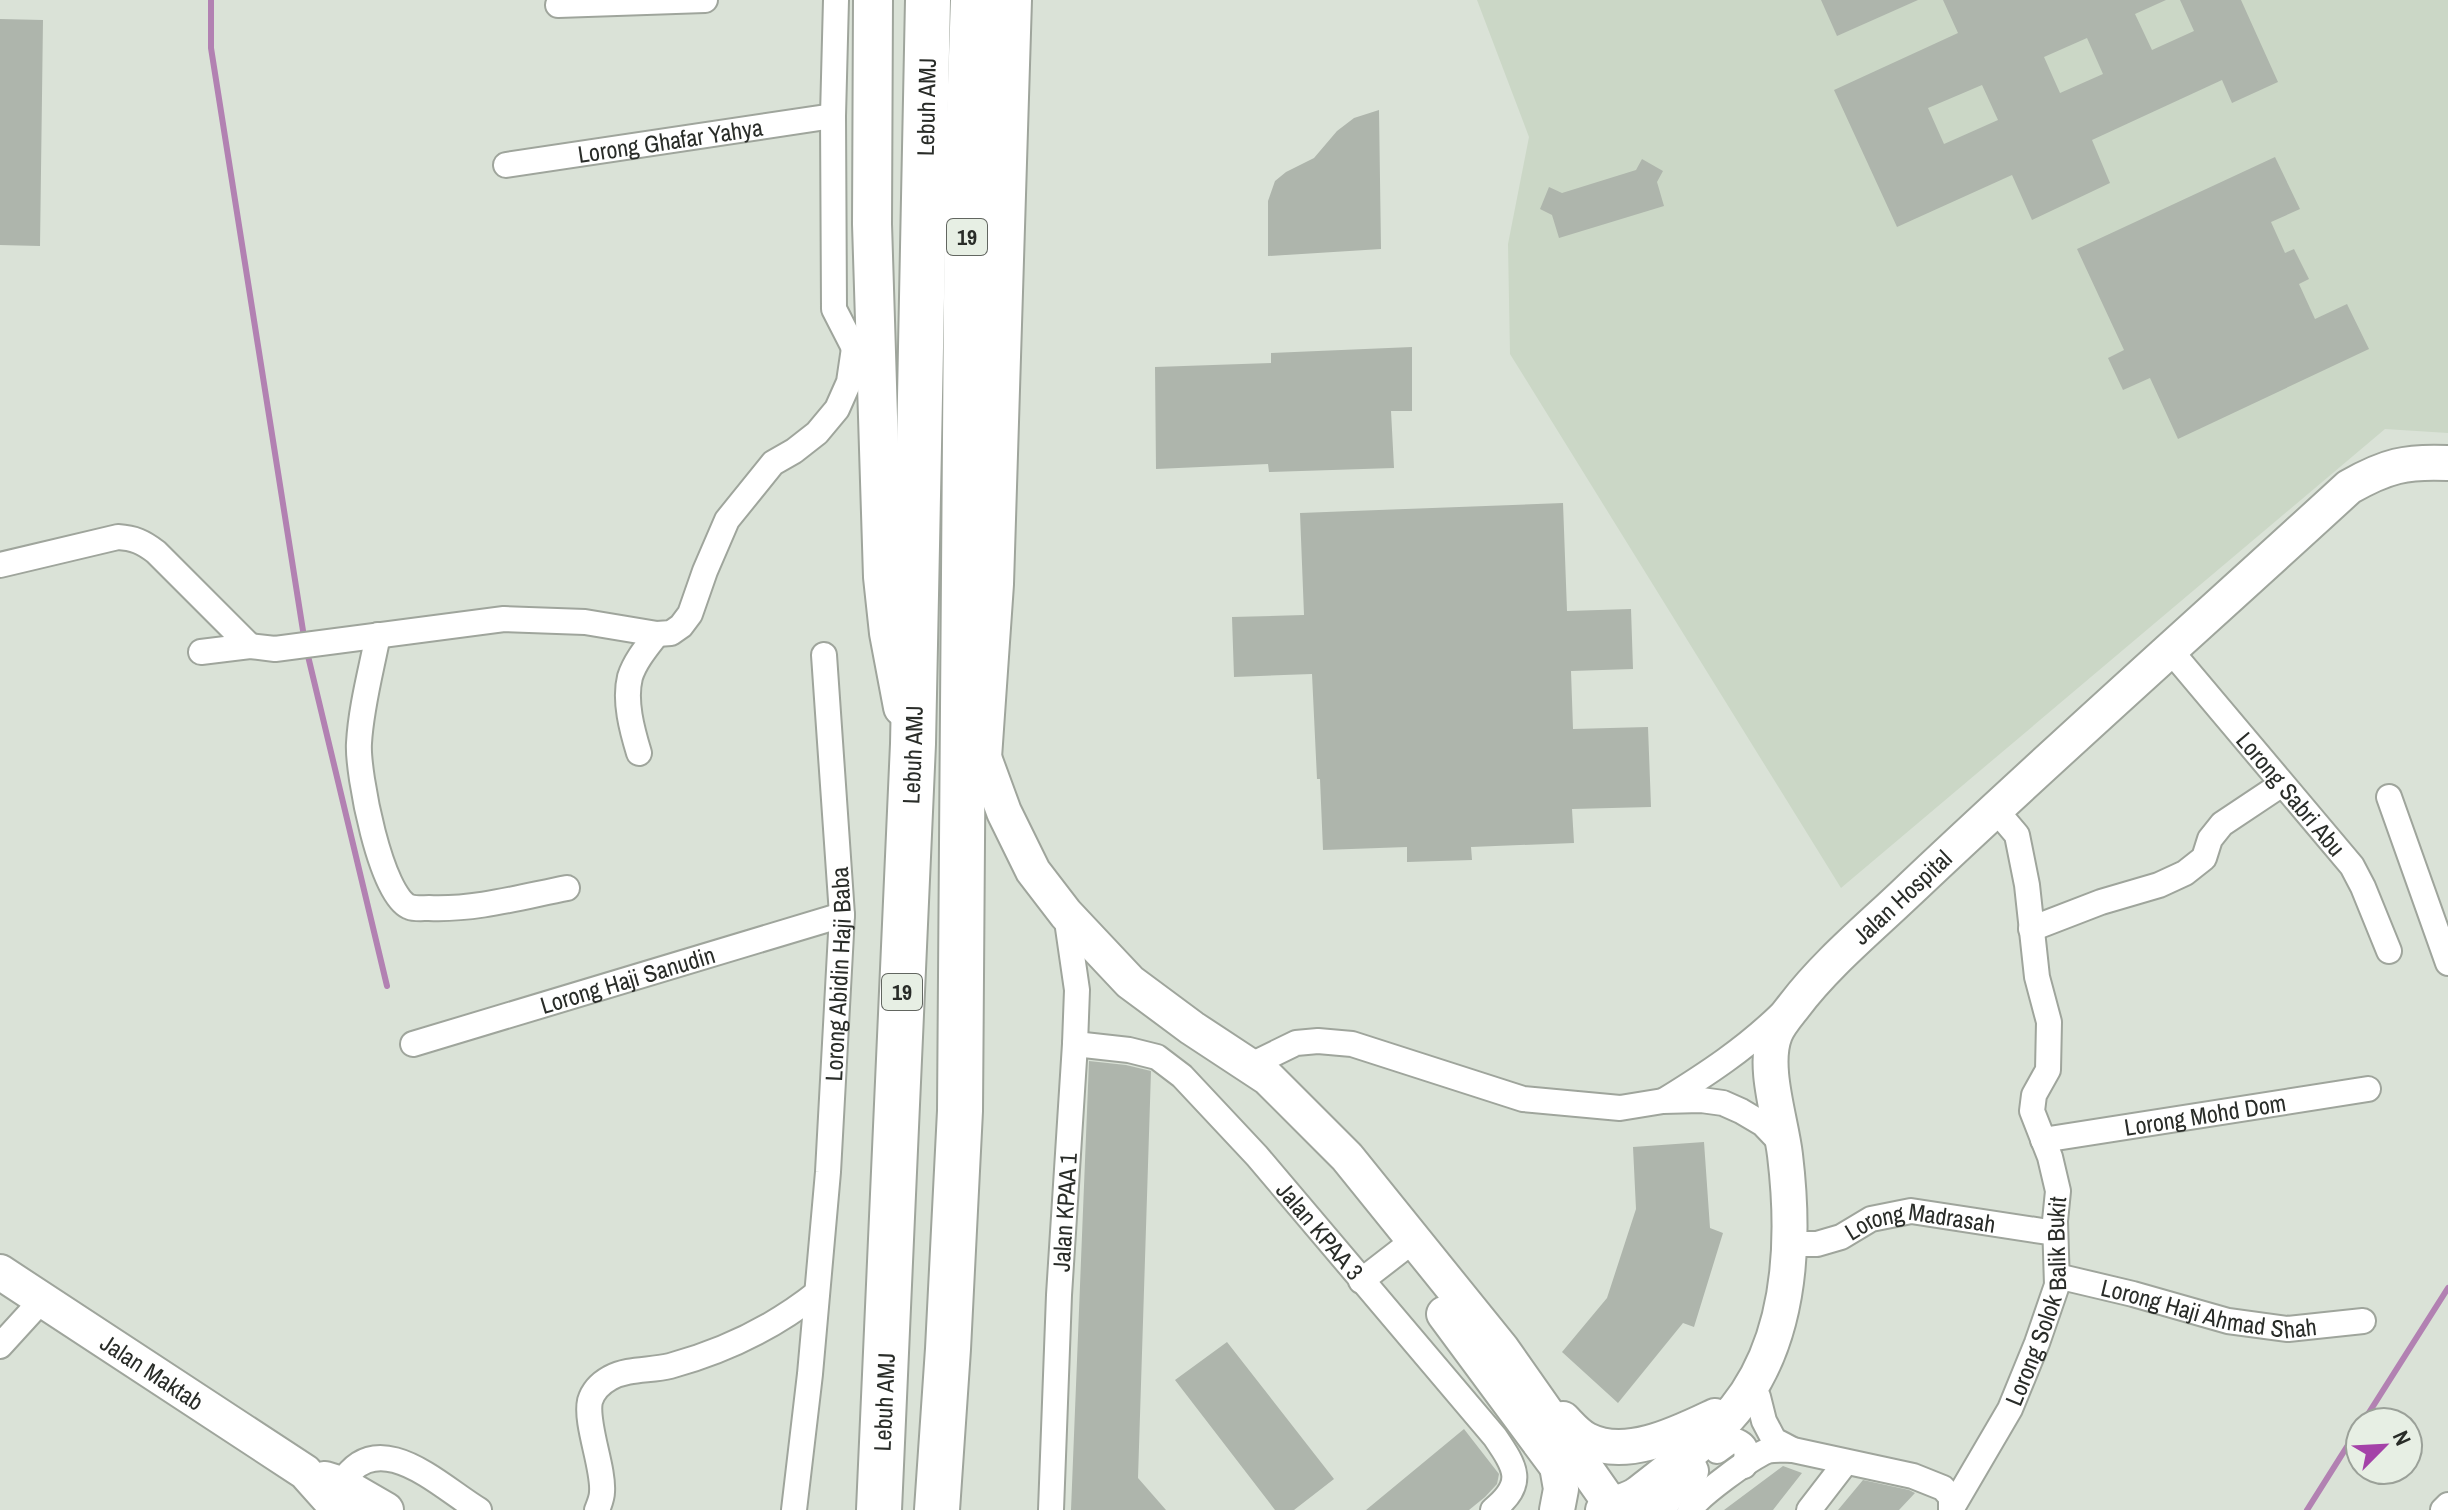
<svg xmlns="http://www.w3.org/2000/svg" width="2448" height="1510" viewBox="0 0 2448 1510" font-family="'Archivo Narrow',sans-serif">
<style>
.built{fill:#cbd7c6}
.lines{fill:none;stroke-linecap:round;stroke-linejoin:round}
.stream{stroke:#b281b2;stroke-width:6}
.building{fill:#aeb5ac;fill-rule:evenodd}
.street-casing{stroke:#9fa59c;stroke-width:28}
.secondary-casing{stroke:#9fa59c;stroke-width:38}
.primary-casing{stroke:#9fa59c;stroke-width:42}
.highway-casing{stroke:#9fa59c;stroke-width:48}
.street{stroke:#fff;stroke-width:24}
.secondary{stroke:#fff;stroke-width:34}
.primary{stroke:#fff;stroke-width:38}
.highway{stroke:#fff;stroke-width:44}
.labels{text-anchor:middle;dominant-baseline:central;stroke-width:7;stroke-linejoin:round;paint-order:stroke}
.shield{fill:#e7efe4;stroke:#626660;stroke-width:2}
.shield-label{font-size:22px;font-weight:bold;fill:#292c28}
.street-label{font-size:24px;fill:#292c28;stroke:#e7efe4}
</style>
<rect width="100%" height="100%" fill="#dae2d7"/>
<path class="built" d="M 1477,0 L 2448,0 L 2448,433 L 2385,429 L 1841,888 L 1510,354 L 1508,244 L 1529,137 Z"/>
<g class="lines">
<path class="stream" d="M 211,0 L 211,48 L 304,637
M 308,656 L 387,986
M 2363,1422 L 2448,1288
M 2307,1510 L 2360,1426"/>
</g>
<path class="building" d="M 1821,0 L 1918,0 L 1837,36 Z
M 1943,0 L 2166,0 L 2135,14 L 2152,50 L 2194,31 L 2180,0 L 2241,0 L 2278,82 L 2232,103 L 2222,80 L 2092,140 L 2110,183 L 2032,220 L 2012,175 L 1897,227 L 1834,90 L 1958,33 ZM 2087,38 L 2103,74 L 2060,93 L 2044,57 ZM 1982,85 L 1998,120 L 1944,144 L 1928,108 Z
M 0,19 L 43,20 L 40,246 L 0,245 Z
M 1379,110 L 1381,249 L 1268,256 L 1268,201 L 1275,181 L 1286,172 L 1314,158 L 1337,131 L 1354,118 Z
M 2275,157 L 2300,209 L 2271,222 L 2285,253 L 2294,249 L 2309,279 L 2299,284 L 2315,319 L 2347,304 L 2369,349 L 2178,439 L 2150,378 L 2123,390 L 2108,358 L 2124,350 L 2077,249 Z
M 1642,159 L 1663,171 L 1657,182 L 1664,206 L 1559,238 L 1552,215 L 1540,209 L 1549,187 L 1562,193 L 1636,170 Z
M 1412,347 L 1412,411 L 1391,411 L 1394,468 L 1269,472 L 1268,464 L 1156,469 L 1155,367 L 1271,363 L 1271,353 Z
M 1563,503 L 1567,611 L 1631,609 L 1633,669 L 1571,671 L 1573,729 L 1648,727 L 1651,807 L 1572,809 L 1574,843 L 1471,847 L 1472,860 L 1407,862 L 1407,847 L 1323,850 L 1320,779 L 1317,779 L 1312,674 L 1234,677 L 1232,617 L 1304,615 L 1300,513 Z
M 1089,1061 L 1126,1065 L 1151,1071 L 1138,1478 L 1166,1510 L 1071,1510 Z
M 1704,1142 L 1710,1228 L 1723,1233 L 1694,1327 L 1683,1323 L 1618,1403 L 1562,1352 L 1607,1298 L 1636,1209 L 1633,1147 Z
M 1227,1342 L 1334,1479 L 1294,1510 L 1275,1510 L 1175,1380 Z
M 1464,1429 L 1499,1474 L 1497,1484 L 1485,1497 L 1469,1510 L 1366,1510 Z
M 1783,1466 L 1802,1473 L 1773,1510 L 1724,1510 Z
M 1863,1480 L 1909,1490 L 1915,1493 L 1899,1510 L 1838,1510 Z"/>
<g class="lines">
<g class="street-casing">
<g id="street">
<path d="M 836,0 L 833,116 L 834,309 L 854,348 L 867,348"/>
<path d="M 558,5 L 705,0"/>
<path id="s1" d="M 506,165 L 833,116"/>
<path d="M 0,565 L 118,537 C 134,538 143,542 156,552 L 250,646"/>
<path d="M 378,635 C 371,671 361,707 359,743 C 357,772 381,898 410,907 C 415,909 423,908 429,908 C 475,910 521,897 567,888"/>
<path id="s2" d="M 2170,650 L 2352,866 L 2363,887 L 2389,951"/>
<path d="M 201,652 L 250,646 L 275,649 L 504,619 L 585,622 L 657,634 L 671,633 L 681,626 L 690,614 L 705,571 L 727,520 L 773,463 L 794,451 L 817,433 L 837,409 L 849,382 L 854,348"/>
<path d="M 639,753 C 632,730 624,701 630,677 C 635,661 647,647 657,634"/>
<path d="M 2389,797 L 2448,963"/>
<path d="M 2031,929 L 2101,902 L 2159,885 L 2185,873 L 2204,858 L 2210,839 L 2222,824 L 2282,784"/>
<path id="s3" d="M 413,1044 L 842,915"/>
<path id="s4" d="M 1075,1044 L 1129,1050 L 1157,1057 L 1182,1076 L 1257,1156 L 1495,1437 C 1516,1468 1526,1483 1493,1510"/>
<path d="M 1249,1066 L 1296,1043 L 1318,1041 L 1352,1044 L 1523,1099 L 1620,1108 L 1663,1101 L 1701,1100 L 1723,1103 L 1741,1111 L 1763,1124 L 1784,1146"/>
<path d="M 1665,1100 C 1707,1074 1745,1049 1780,1015"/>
<path id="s5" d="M 2043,1140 L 2368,1089"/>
<path id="s6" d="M 1790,1244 L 1817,1244 L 1841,1237 L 1871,1219 L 1911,1211 L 2055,1233"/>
<path id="s7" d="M 2057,1276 L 2133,1294 L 2228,1321 L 2288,1329 L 2363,1321"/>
<path d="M 1361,1281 L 1414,1240"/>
<path d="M 0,1346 L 42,1300"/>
<path d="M 1758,1397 L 1764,1421 L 1774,1440 L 1793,1450 L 1913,1476 L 1943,1488 L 1951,1497 L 1951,1510"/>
<path d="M 1717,1451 L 1732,1440 C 1747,1443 1749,1453 1744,1466"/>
<path d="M 341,1484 C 378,1423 439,1486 479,1510"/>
<path id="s8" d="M 1952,1508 L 2010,1409 L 2037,1343 L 2057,1285 L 2055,1221 L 2058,1191 L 2050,1157 L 2032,1111 L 2034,1095 L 2048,1070 L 2049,1022 L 2037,977 L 2027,885 L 2017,835 L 1995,809"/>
<path d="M 597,1510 C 599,1505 602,1498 602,1492 C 604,1468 585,1423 590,1401 C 593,1391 601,1383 610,1378 C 629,1368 650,1371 670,1366 C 725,1351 773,1328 817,1293"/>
<path id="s9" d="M 794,1510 L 810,1374 L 828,1172 L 842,915 L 824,655"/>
<path id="s10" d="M 1051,1510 L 1059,1295 L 1075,1044 L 1077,990 L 1066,914"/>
<path d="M 1690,1510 C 1698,1496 1752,1457 1767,1451 C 1775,1449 1784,1450 1793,1450"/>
<path d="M 1809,1510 L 1846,1462"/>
<path d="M 2443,1510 L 2448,1505"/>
</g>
</g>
<g class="secondary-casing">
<g id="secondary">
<path d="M 982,752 L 1004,812 L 1033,871 L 1066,914 L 1130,982 L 1192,1028 L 1268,1078 L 1347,1157 L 1502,1349 L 1615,1510"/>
<path id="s11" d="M 0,1272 L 305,1472 L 330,1500 L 344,1510"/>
<path d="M 1444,1314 L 1558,1468"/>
<path d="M 1563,1419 C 1570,1426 1577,1435 1587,1440 C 1626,1460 1679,1433 1715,1416"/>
<path d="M 1557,1466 L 1561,1489 L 1557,1510"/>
<path d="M 325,1479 L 341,1484 L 386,1510"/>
<path id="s12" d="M 1603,1510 C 1614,1501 1628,1502 1639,1493 C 1666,1472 1698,1448 1722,1424 C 1791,1354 1796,1246 1785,1155 C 1781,1120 1762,1067 1775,1034 C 1779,1024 1787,1015 1794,1006 C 1825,965 1866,931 1904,895 C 2050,756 2201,623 2349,487 C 2386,466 2406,461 2448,463"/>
<path d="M 1660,1510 C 1664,1492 1677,1482 1691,1471"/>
</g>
</g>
<g class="primary-casing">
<path id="primary" d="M 873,0 L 872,224 L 883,577 L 889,633 L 903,707
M 981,772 L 994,584 L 1012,0"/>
</g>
<g class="highway-casing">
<g id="highway">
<path id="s13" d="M 879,1510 L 913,744 L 928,0"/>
<path d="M 937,1510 L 948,1349 L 960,1111 L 967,170 L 973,0"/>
</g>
</g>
<use href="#street" class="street"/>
<use href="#secondary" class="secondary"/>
<use href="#primary" class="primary"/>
<use href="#highway" class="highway"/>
</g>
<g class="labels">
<g class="shield">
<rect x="947" y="219" width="40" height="36" rx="6"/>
<rect x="882" y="974" width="40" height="36" rx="6"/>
</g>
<g class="shield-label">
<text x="967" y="237">19</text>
<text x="902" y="992">19</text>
</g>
<g class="street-label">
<text stroke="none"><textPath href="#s13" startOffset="1404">Lebuh AMJ</textPath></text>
<text stroke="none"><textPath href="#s1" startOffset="166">Lorong Ghafar Yahya</textPath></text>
<text stroke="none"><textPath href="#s13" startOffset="756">Lebuh AMJ</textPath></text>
<text stroke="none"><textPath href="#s2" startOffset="188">Lorong Sabri Abu</textPath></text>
<text stroke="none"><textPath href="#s12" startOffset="744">Jalan Hospital</textPath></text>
<text stroke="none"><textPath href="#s9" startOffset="538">Lorong Abidin Haji Baba</textPath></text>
<text stroke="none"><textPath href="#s3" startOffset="224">Lorong Haji Sanudin</textPath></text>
<text stroke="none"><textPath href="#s5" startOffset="164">Lorong Mohd Dom</textPath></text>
<text stroke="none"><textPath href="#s10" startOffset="298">Jalan KPAA 1</textPath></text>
<text stroke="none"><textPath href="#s4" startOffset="322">Jalan KPAA 3</textPath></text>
<text stroke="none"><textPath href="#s6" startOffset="136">Lorong Madrasah</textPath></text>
<text stroke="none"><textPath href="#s8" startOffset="228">Lorong Solok Balik Bukit</textPath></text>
<text stroke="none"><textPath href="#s7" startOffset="156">Lorong Haji Ahmad Shah</textPath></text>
<text stroke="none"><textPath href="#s11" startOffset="182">Jalan Maktab</textPath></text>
<text stroke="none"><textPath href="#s13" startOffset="108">Lebuh AMJ</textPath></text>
</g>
</g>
<g transform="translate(2384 1446) rotate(66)"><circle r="38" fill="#e7efe4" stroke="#9ba199" stroke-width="2"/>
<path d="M0-6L14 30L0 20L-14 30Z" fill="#a442a8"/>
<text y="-12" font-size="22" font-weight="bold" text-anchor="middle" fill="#292c28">N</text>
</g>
</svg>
